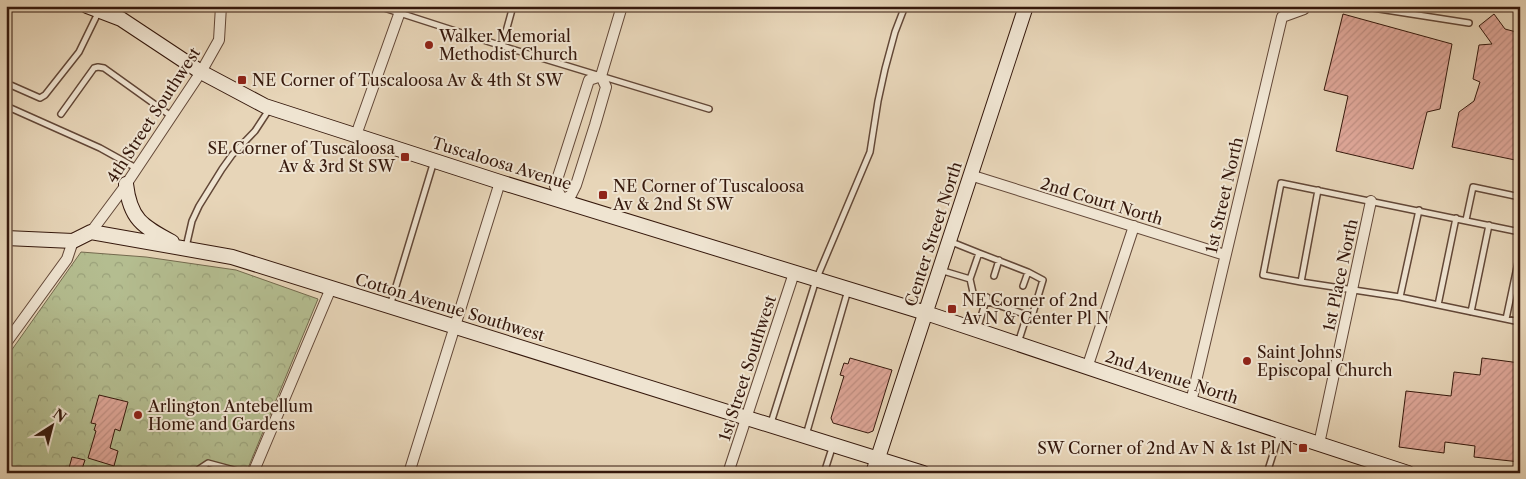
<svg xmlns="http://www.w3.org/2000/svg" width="1526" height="479" viewBox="0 0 1526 479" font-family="'Libre Caslon Text',serif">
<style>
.forest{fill:url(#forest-crowns);stroke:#746a4e}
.building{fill:url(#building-hatch);stroke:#35180c}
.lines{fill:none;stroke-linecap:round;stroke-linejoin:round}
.lane-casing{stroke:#624737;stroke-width:8}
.street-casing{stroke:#624737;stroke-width:12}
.secondary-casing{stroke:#35180c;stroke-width:16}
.lane{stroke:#efe4d1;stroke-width:5}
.street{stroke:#efe4d1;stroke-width:10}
.secondary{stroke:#efe4d1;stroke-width:14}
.poi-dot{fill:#8f2418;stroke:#efe4d1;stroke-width:2}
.labels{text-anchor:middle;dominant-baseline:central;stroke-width:4;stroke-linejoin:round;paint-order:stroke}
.poi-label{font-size:16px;fill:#35180c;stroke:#efe4d1;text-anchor:start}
.street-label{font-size:16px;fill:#35180c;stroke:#efe4d1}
</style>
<defs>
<pattern id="forest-crowns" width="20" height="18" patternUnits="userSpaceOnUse" patternTransform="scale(1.25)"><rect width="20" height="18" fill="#b4bd90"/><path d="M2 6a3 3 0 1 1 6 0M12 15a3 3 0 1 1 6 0" fill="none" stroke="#9ba27b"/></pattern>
<pattern id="building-hatch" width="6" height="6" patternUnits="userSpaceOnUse" patternTransform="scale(1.25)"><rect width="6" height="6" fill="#dfa799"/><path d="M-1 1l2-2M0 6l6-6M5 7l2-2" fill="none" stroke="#c08f83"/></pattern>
</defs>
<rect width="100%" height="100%" fill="#e7d5b8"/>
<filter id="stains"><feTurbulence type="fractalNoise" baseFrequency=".004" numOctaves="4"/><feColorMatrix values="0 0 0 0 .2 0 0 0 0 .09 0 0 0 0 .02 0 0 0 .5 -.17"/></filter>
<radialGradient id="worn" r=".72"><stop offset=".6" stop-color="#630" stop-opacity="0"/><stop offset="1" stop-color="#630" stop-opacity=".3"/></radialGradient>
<path class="forest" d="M 81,252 L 146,257 L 236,270 L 318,299 L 246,473 L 6,473 L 6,358 Z"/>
<path class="building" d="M 1343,14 L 1452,44 L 1440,109 L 1427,112 L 1413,169 L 1336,151 L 1348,96 L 1324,90 Z
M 1494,14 L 1505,29 L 1520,33 L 1520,55 L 1514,84 L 1520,85 L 1520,161 L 1452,147 L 1459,112 L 1474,101 L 1480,82 L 1473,79 L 1479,45 L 1492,44 L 1479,26 Z
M 850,358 L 892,370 L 873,431 L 868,433 L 833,423 L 831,418 L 844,376 L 840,375 L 844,363 L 848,364 Z
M 1482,358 L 1520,363 L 1520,462 L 1474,457 L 1475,446 L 1445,442 L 1444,453 L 1399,447 L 1406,391 L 1451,396 L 1454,372 L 1480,375 Z
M 99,395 L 128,402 L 120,431 L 115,429 L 110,448 L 118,451 L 114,466 L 88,458 L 96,431 L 94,430 L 96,424 L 91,423 Z
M 72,457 L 85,460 L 81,472 L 69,468 Z"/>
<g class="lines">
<g class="lane-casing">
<path id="lane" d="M 378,6 L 502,46 L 709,109
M 1360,6 L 1469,23
M 1304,9 L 1318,6
M 114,16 L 119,6
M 502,46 L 513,6
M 6,83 L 40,98 L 45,95 L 79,52 L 99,11
M 6,106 L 100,148 L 136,168
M 61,114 L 94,68 L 98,67 L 104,68 L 171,116
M 1318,190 L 1301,282 L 1263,275 L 1281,183 L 1520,232
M 1419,210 L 1400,297 L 1520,322
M 1466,220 L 1473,187 L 1520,197
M 949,241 L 979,253
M 186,247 L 192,221 L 199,206 L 222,169 L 232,155 L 255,131 L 270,108
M 940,270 L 970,279
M 994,276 L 999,260
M 1301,282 L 1400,297
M 1023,286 L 1028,272
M 1438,305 L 1456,218
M 390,306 L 434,161
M 1471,312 L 1489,225
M 1506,319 L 1520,253
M 977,330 L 987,297
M 1018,343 L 1027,315 L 1033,313 L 1043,280 L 1028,272 L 979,253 L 970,279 L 974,297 L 1027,315
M 771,423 L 816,280 L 870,152 L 878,101 L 885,69 L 895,32 L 905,6
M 806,435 L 848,290
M 198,473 L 199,469 L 208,463 L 245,473
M 824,473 L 833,445
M 1267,473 L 1280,432"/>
</g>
<g class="street-casing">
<path id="street" d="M 601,76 L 589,80 L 555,186 L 563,200 L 571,195 L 576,185 L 595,125 L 606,87 L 601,76 L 622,6
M 356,135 L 402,6
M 970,175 L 1225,255
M 91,232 L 123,189 L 201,72 L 219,40 L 221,6
M 6,343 L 67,259 L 73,241
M 1087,368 L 1134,226
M 1191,402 L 1282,17 L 1304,9
M 1319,444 L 1371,201
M 253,473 L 331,288
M 409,473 L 500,182
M 728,473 L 794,273"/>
</g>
<g class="secondary-casing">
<path id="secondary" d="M 87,6 L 121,19 L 201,72 L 265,106 L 500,182 L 926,313 L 1191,402 L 1408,473
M 126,184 C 130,219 142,226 172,242
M 6,238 L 73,241 L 91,232 L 232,257 L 923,473
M 873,473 L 1026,6"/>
</g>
<use href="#lane" class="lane"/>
<use href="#street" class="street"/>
<use href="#secondary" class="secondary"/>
</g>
<g class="poi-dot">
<circle cx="429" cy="45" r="5"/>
<rect x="237" y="75" width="10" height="10" rx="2.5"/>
<rect x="400" y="152" width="10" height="10" rx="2.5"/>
<rect x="598" y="190" width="10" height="10" rx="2.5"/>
<rect x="947" y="304" width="10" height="10" rx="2.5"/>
<circle cx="1247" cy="361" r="5"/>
<circle cx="138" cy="415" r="5"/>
<rect x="1298" y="443" width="10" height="10" rx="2.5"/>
</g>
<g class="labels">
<g class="poi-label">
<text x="439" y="36">Walker Memorial<tspan x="439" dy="18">Methodist Church</tspan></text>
<text x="252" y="80">NE Corner of Tuscaloosa Av &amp; 4th St SW</text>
<text x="395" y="148" text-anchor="end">SE Corner of Tuscaloosa<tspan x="395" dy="18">Av &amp; 3rd St SW</tspan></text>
<text x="613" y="186">NE Corner of Tuscaloosa<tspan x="613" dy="18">Av &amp; 2nd St SW</tspan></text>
<text x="962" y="300">NE Corner of 2nd<tspan x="962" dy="18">Av N &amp; Center Pl N</tspan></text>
<text x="1257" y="352">Saint Johns<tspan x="1257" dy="18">Episcopal Church</tspan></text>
<text x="148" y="406">Arlington Antebellum<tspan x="148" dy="18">Home and Gardens</tspan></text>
<text x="1293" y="448" text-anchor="end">SW Corner of 2nd Av N &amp; 1st Pl N</text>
</g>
<g class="street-label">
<text transform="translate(153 115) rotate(-57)">4th Street Southwest</text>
<text transform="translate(502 163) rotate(17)">Tuscaloosa Avenue</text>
<text transform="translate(1224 195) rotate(-77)">1st Street North</text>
<text transform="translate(1102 201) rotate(17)">2nd Court North</text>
<text transform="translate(933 234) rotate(-72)">Center Street North</text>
<text transform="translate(1340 275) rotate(-78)">1st Place North</text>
<text transform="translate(450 307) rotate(17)">Cotton Avenue Southwest</text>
<text transform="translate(747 368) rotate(-72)">1st Street Southwest</text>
<text transform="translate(1172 377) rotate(18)">2nd Avenue North</text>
</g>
</g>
<rect width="1526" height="479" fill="none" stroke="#e7d5b8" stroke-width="25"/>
<rect x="8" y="8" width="1511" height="464" fill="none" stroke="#35180c" stroke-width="2.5"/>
<rect x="12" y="12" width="1501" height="454" fill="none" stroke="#35180c"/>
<g transform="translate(52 426) rotate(36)" stroke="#efe4d1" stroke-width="4" paint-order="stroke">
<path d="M0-4L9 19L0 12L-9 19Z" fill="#35180c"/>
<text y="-8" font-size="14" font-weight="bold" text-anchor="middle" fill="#35180c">N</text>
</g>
<rect width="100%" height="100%" filter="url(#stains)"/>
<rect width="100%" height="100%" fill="url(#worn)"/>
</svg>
